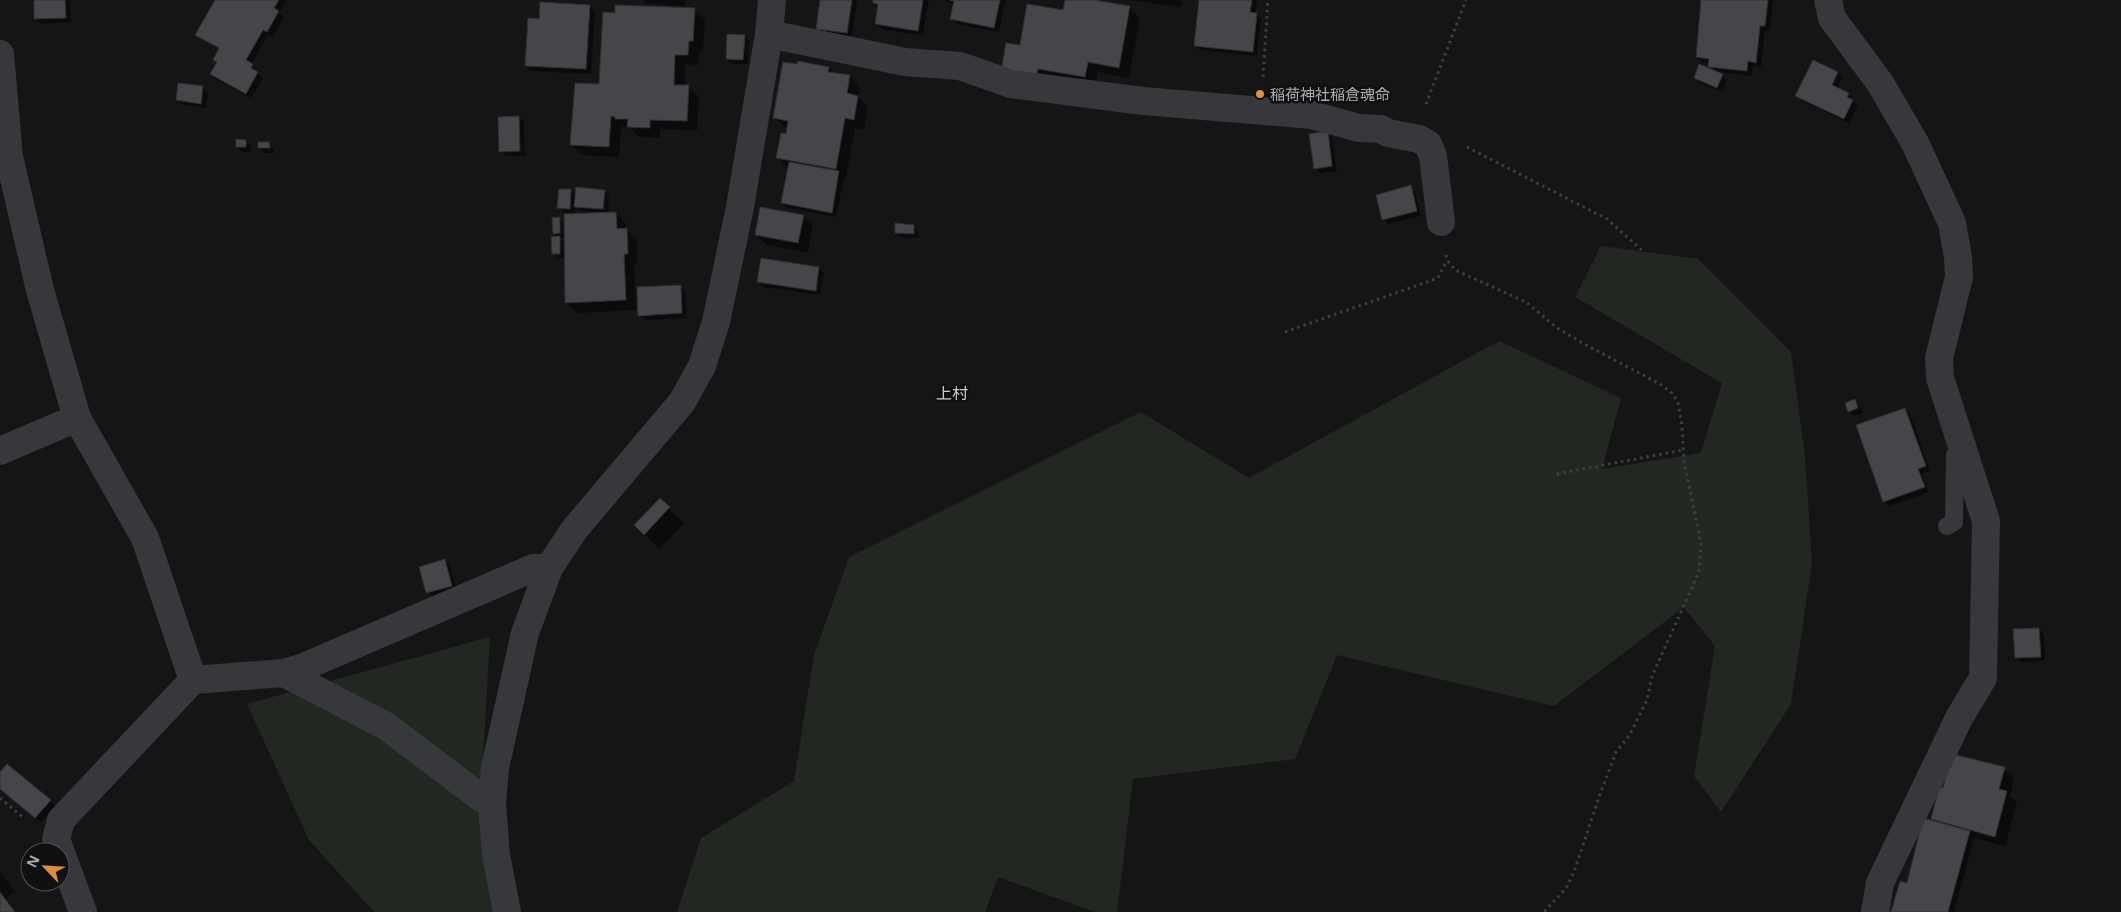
<svg xmlns="http://www.w3.org/2000/svg" width="2121" height="912" viewBox="0 0 2121 912" font-family="'Open Sans','Noto Sans JP',sans-serif">
<style>
.green{fill:#222821}
.shadow{fill:#0007;fill-rule:evenodd}
.building{fill:#444649;stroke:#2f3032}
.lines{fill:none;stroke-linecap:round;stroke-linejoin:round}
.path{stroke:#3c3f42;stroke-width:3;stroke-dasharray:2.5 4;stroke-linecap:butt}
.service{stroke:#36383b;stroke-width:18}
.minor{stroke:#36383b;stroke-width:28}
.poi-dot{fill:#db8e48;stroke:#101011;stroke-width:2}
.labels{text-anchor:middle;dominant-baseline:central;stroke-width:5;stroke-linejoin:round;paint-order:stroke}
.poi-label{font-size:15px;fill:#a8afb5;stroke:#101011;text-anchor:start}
.neighbourhood-label{font-size:16px;fill:#c9cdd1;stroke:#101011}
</style>
<rect width="100%" height="100%" fill="#151516"/>
<path class="green" d="M 1601,246 L 1698,259 L 1791,352 L 1805,457 L 1812,563 L 1791,704 L 1721,812 L 1694,776 L 1715,646 L 1684,607 L 1554,706 L 1337,655 L 1295,759 L 1133,779 L 1117,912 L 1095,912 L 998,877 L 985,912 L 677,912 L 701,838 L 794,781 L 814,655 L 849,557 L 1141,412 L 1249,478 L 1499,341 L 1621,398 L 1602,469 L 1701,453 L 1722,383 L 1575,297 Z
M 490,637 L 483,758 L 495,912 L 374,912 L 309,840 L 247,704 Z"/>
<path class="shadow" d="M 35,0 L 70,0 L 71,22 L 41,24 L 36,19 Z
M 216,0 L 287,0 L 279,13 L 284,17 L 273,36 L 268,35 L 251,65 L 263,78 L 251,98 L 216,79 L 211,74 L 218,63 L 214,59 L 220,50 L 197,34 Z
M 642,0 L 685,0 L 684,9 L 694,9 L 705,20 L 703,51 L 699,51 L 698,65 L 685,64 L 685,86 L 688,86 L 699,97 L 697,131 L 660,129 L 660,138 L 639,137 L 631,129 L 621,126 L 619,157 L 582,155 L 571,144 L 600,86 L 616,15 L 682,9 L 682,6 L 647,4 Z
M 822,0 L 857,0 L 852,37 L 823,33 L 818,28 Z
M 875,0 L 929,0 L 923,36 L 882,29 L 877,24 L 879,8 L 874,3 Z
M 945,0 L 1006,0 L 999,32 L 957,24 L 952,19 L 955,5 Z
M 1066,0 L 1087,0 L 1129,8 L 1140,18 L 1129,78 L 1098,72 L 1095,86 L 1013,82 L 1064,11 Z
M 1128,0 L 1182,0 L 1181,7 Z
M 1200,0 L 1257,0 L 1255,13 L 1261,19 L 1257,56 L 1200,50 L 1195,45 Z
M 1702,0 L 1773,0 L 1770,30 L 1765,30 L 1761,67 L 1753,66 L 1752,76 L 1716,72 L 1727,80 L 1722,92 L 1700,83 L 1695,78 L 1714,72 L 1709,67 L 1709,63 L 1702,62 L 1697,57 Z
M 589,6 L 595,11 L 591,74 L 531,71 L 526,66 L 540,21 Z
M 744,36 L 749,41 L 748,64 L 732,64 L 727,59 Z
M 829,68 L 834,74 L 850,76 L 860,87 L 858,97 L 868,107 L 864,130 L 855,128 L 846,178 L 844,178 L 836,217 L 787,208 L 782,203 L 789,169 L 778,158 L 788,129 L 774,118 Z
M 1837,73 L 1842,78 L 1837,89 L 1848,94 L 1858,106 L 1849,123 L 1802,101 L 1797,96 Z
M 203,88 L 208,93 L 206,108 L 183,105 L 178,100 Z
M 1263,91 L 1268,96 L 1268,103 L 1262,102 Z
M 519,117 L 524,122 L 525,156 L 506,156 L 501,151 Z
M 1327,132 L 1332,137 L 1337,171 L 1320,173 L 1315,168 Z
M 246,141 L 251,146 L 251,152 L 242,152 L 237,147 Z
M 269,144 L 274,149 L 274,153 L 264,153 L 259,148 Z
M 1410,187 L 1415,192 L 1421,216 L 1388,224 L 1383,219 Z
M 570,190 L 576,196 L 604,191 L 609,196 L 608,214 L 616,214 L 626,224 L 626,229 L 637,240 L 637,264 L 634,264 L 636,310 L 577,313 L 566,303 L 566,258 L 559,258 L 553,253 L 558,238 L 554,233 L 559,219 L 565,224 L 565,213 L 559,208 ZM 575,206 L 581,211 L 594,212 L 593,214 L 575,215 ZM 560,238 L 565,238 L 565,244 Z
M 803,216 L 813,226 L 808,253 L 767,245 L 756,235 Z
M 913,226 L 918,231 L 919,238 L 901,237 L 896,232 Z
M 819,268 L 824,273 L 820,295 L 763,287 L 758,282 Z
M 680,286 L 685,291 L 687,318 L 645,320 L 640,315 Z
M 1855,401 L 1860,406 L 1863,413 L 1854,416 L 1849,411 Z
M 1904,409 L 1910,414 L 1930,471 L 1922,474 L 1929,492 L 1889,506 L 1884,501 Z
M 660,500 L 684,523 L 659,549 L 636,525 Z
M 445,561 L 450,566 L 457,591 L 433,597 L 428,592 Z
M 2039,629 L 2044,634 L 2045,661 L 2021,662 L 2016,657 Z
M 2004,769 L 2014,779 L 2010,796 L 2017,802 L 2005,846 L 1974,838 L 1954,912 L 1892,912 L 1937,824 L 1932,818 L 1944,790 Z
M 0,774 L 50,801 L 55,806 L 41,822 L 0,788 Z
M 0,872 L 15,891 L 6,898 L 16,912 L 0,912 Z"/>
<path class="building" d="M 34,0 L 65,0 L 66,18 L 34,19 Z
M 215,0 L 279,0 L 274,8 L 279,11 L 267,32 L 263,30 L 246,60 L 253,64 L 251,68 L 258,72 L 246,94 L 210,74 L 217,62 L 213,60 L 219,48 L 195,35 Z
M 820,0 L 852,0 L 847,33 L 816,29 Z
M 873,0 L 923,0 L 918,31 L 875,24 L 878,4 L 873,3 Z
M 949,0 L 1000,0 L 994,28 L 950,19 L 954,1 Z
M 1065,0 L 1094,0 L 1130,6 L 1119,68 L 1088,62 L 1085,77 L 1038,69 L 1036,78 L 1001,72 L 1006,43 L 1020,45 L 1027,4 L 1063,10 Z
M 1199,0 L 1252,0 L 1250,12 L 1257,13 L 1253,52 L 1194,46 Z
M 1701,0 L 1768,0 L 1765,26 L 1760,26 L 1756,63 L 1748,61 L 1747,71 L 1708,67 L 1709,59 L 1696,57 Z
M 540,2 L 590,5 L 586,69 L 525,66 L 528,18 L 539,19 Z
M 615,5 L 695,8 L 693,41 L 689,41 L 688,55 L 675,55 L 674,85 L 689,85 L 687,121 L 650,120 L 650,128 L 627,127 L 628,119 L 615,119 L 615,117 L 611,116 L 609,147 L 570,145 L 575,83 L 599,84 L 603,12 L 615,13 Z
M 727,34 L 745,35 L 743,60 L 726,59 Z
M 1813,60 L 1838,72 L 1832,85 L 1849,93 L 1847,97 L 1853,100 L 1844,119 L 1795,96 Z
M 798,61 L 829,67 L 828,72 L 850,75 L 847,93 L 858,96 L 854,120 L 845,118 L 836,169 L 776,158 L 781,133 L 786,134 L 788,121 L 773,118 L 783,62 L 797,64 Z
M 1699,64 L 1723,74 L 1717,88 L 1694,78 Z
M 178,83 L 203,86 L 201,104 L 176,100 Z
M 1256,89 L 1264,90 L 1264,99 L 1255,98 Z
M 519,116 L 520,151 L 499,152 L 498,117 Z
M 1328,131 L 1332,166 L 1314,169 L 1309,134 Z
M 236,139 L 246,140 L 246,147 L 236,147 Z
M 258,142 L 269,142 L 270,148 L 258,148 Z
M 789,162 L 839,171 L 832,213 L 781,203 Z
M 1411,185 L 1417,211 L 1382,220 L 1376,195 Z
M 576,187 L 605,190 L 603,209 L 574,207 Z
M 559,189 L 571,189 L 570,209 L 557,208 Z
M 760,207 L 804,215 L 798,243 L 755,235 Z
M 616,212 L 617,229 L 627,228 L 628,254 L 624,254 L 626,300 L 565,303 L 564,214 Z
M 560,217 L 560,233 L 553,234 L 552,218 Z
M 895,223 L 914,225 L 914,234 L 895,233 Z
M 560,236 L 560,254 L 552,254 L 551,237 Z
M 761,258 L 819,267 L 816,291 L 757,282 Z
M 681,285 L 682,313 L 638,316 L 637,287 Z
M 1855,399 L 1858,408 L 1848,412 L 1845,403 Z
M 1905,408 L 1926,466 L 1918,469 L 1925,487 L 1883,502 L 1856,425 Z
M 660,498 L 670,507 L 644,535 L 634,525 Z
M 445,559 L 452,586 L 426,593 L 419,567 Z
M 2039,628 L 2041,657 L 2015,658 L 2013,629 Z
M 1952,754 L 2005,767 L 1999,789 L 2007,791 L 1995,837 L 1931,819 L 1939,787 L 1943,788 Z
M 7,764 L 51,800 L 35,818 L 0,789 L 0,772 Z
M 1923,818 L 1970,831 L 1948,912 L 1891,912 L 1900,881 L 1907,883 Z
M 0,892 L 15,912 L 0,912 Z"/>
<g class="lines">
<path class="path" d="M 1263,77 L 1268,0
M 1426,104 L 1466,0
M 1467,147 L 1607,219 L 1644,252
M 1446,255 L 1447,260 L 1455,270 L 1526,302 L 1557,328 L 1588,346 L 1660,384 L 1672,393 L 1678,403 L 1682,426 L 1684,461 L 1701,544 L 1699,572 L 1652,676 L 1647,700 L 1629,736 L 1616,752 L 1600,794 L 1574,872 L 1566,888 L 1544,912
M 1285,332 L 1438,278 L 1447,260
M 1557,474 L 1683,450
M 0,798 L 25,819"/>
<path class="service" d="M 1947,526 L 1954,522 L 1955,455 L 1963,449"/>
<path class="minor" d="M 1828,0 L 1832,18 L 1880,83 L 1915,143 L 1952,223 L 1958,257 L 1959,277 L 1939,358 L 1940,378 L 1986,521 L 1983,678 L 1959,718 L 1880,883 L 1875,912
M 769,34 L 905,62 L 960,66 L 1011,84 L 1143,101 L 1312,115 L 1359,128 L 1381,129 L 1388,133 L 1419,139 L 1428,144 L 1433,156 L 1441,222
M 0,54 L 9,157 L 40,290 L 77,418 L 145,538 L 193,680
M 0,451 L 77,418
M 284,673 L 386,726 L 480,797 L 492,803
M 83,912 L 56,839 L 61,820 L 193,680 L 284,673 L 301,668 L 533,568 L 549,568 L 574,530 L 682,402 L 702,366 L 716,322 L 740,207 L 769,34 L 772,0
M 507,912 L 496,855 L 492,803 L 495,768 L 525,633 L 549,568"/>
</g>
<circle class="poi-dot" cx="1260" cy="94" r="5"/>
<g class="labels">
<g class="poi-label">
<text x="1270" y="94">稲荷神社稲倉魂命</text>
</g>
<g class="neighbourhood-label">
<text x="952" y="393">上村</text>
</g>
</g>
<g transform="translate(45 867) rotate(295)"><circle r="24" fill="#101011" stroke="#4d5053"/>
<path d="M0-4L9 19L0 12L-9 19Z" fill="#db8e48"/>
<text y="-8" font-size="14" font-weight="bold" text-anchor="middle" fill="#a8afb5">N</text>
</g>
</svg>
